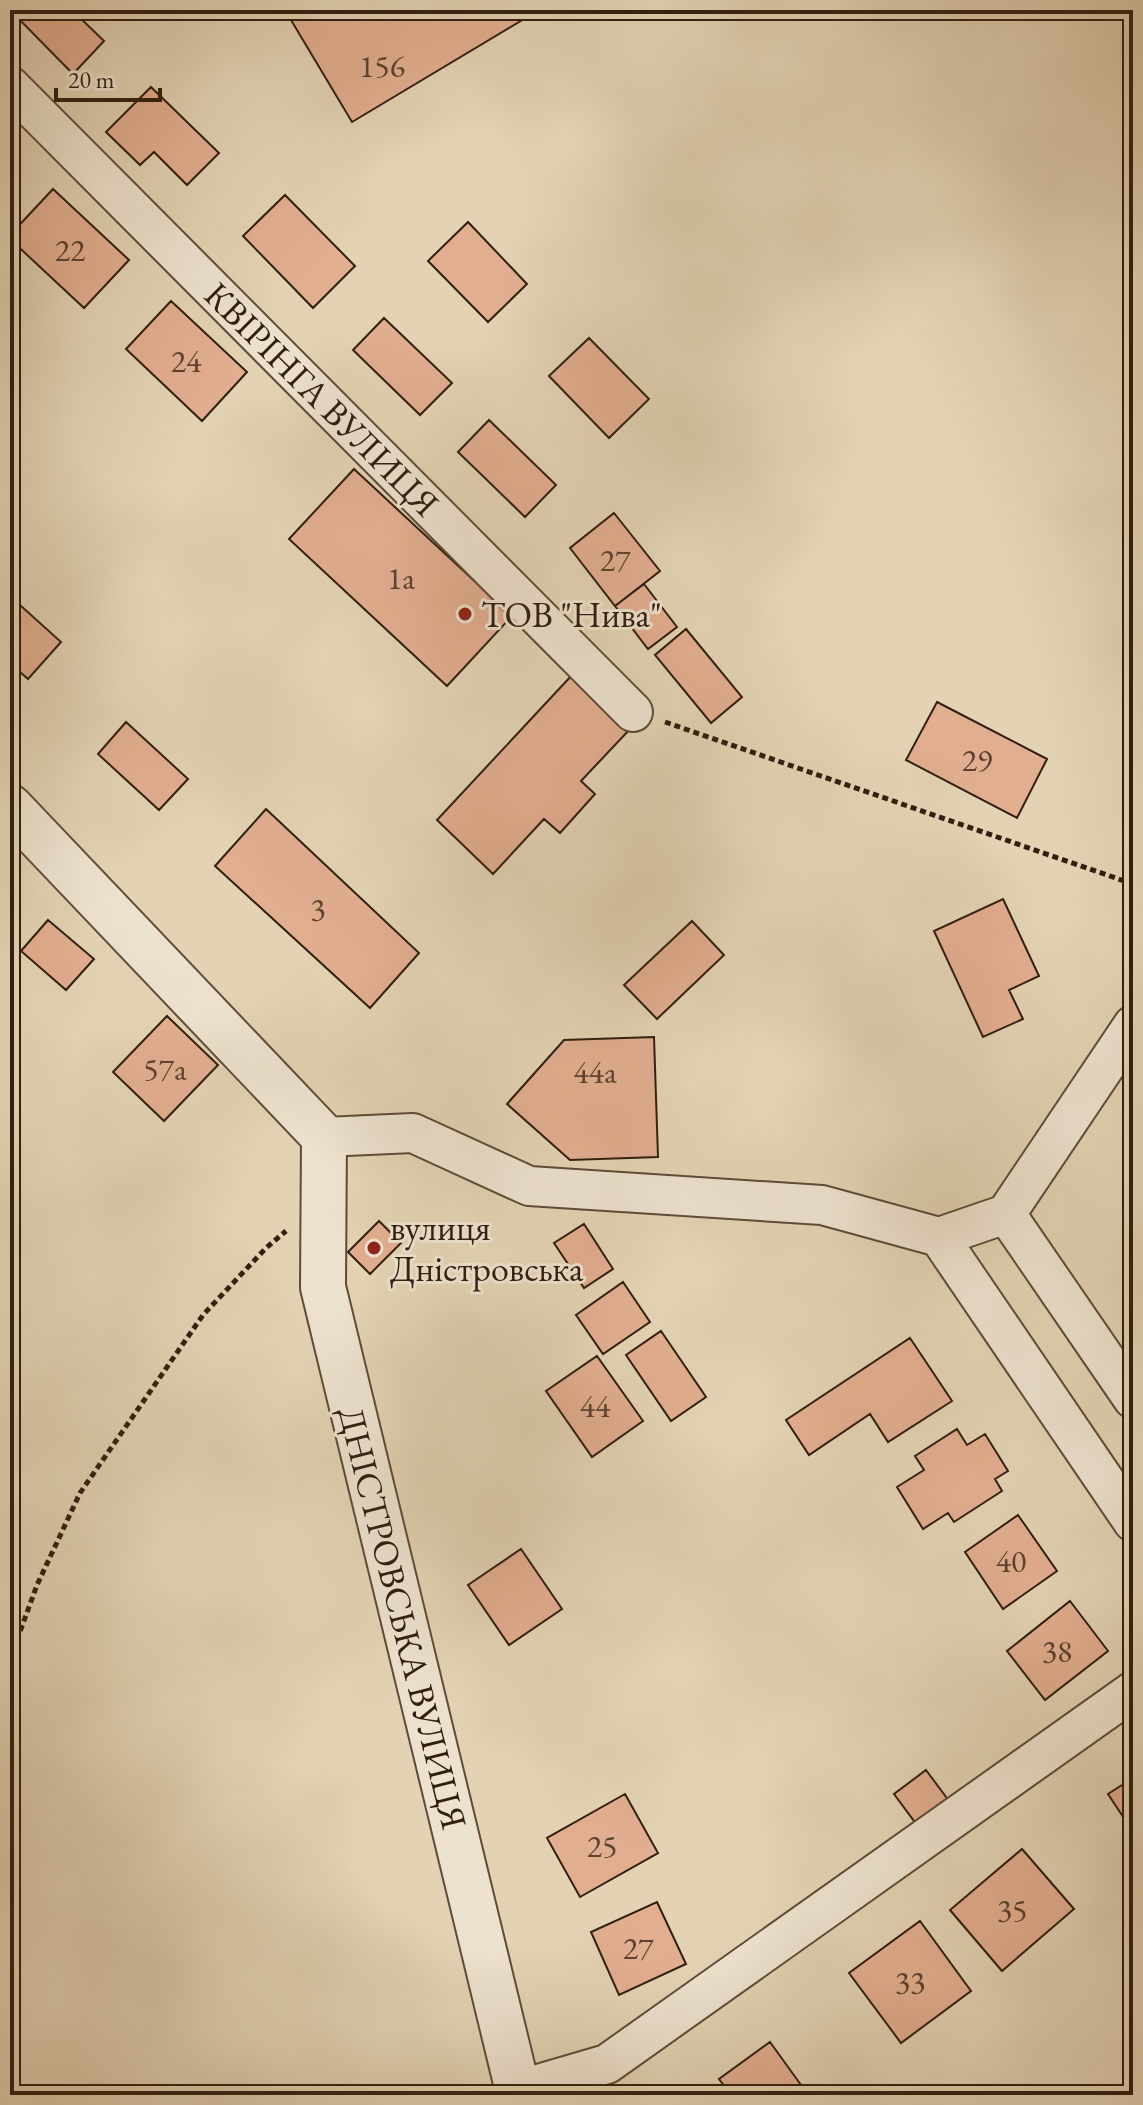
<svg xmlns="http://www.w3.org/2000/svg" width="1143" height="2105" viewBox="0 0 1143 2105" font-family="'EB Garamond',serif">
<style>
.building{fill:#e2ae90;stroke:#311e10;stroke-width:2}
.lines{fill:none;stroke-linecap:round;stroke-linejoin:round}
.minor-casing{stroke:#5e4b39;stroke-width:42}
.tertiary-casing{stroke:#5e4b39;stroke-width:48}
.path{stroke:#311e10;stroke-width:5;stroke-dasharray:6 4;stroke-linecap:butt}
.minor{stroke:#ede2ce;stroke-width:38}
.tertiary{stroke:#ede2ce;stroke-width:44}
.poi-dot{fill:#8f2418;stroke:#ede2ce;stroke-width:3}
.labels{text-anchor:middle;dominant-baseline:central;stroke-width:6;stroke-linejoin:round;paint-order:stroke}
.number-label{font-size:32px;fill:#5d4230}
.street-label{font-size:36px;fill:#311e10;stroke:#ede2ce}
.poi-label{font-size:36px;fill:#311e10;stroke:#ede2ce;text-anchor:start}
</style>
<rect width="100%" height="100%" fill="#e3d3b4"/>
<filter id="stains"><feTurbulence type="fractalNoise" baseFrequency=".0025" numOctaves="4"/><feColorMatrix values="0 0 0 0 .2 0 0 0 0 .09 0 0 0 0 .02 0 0 0 .5 -.17"/></filter>
<radialGradient id="worn" r=".72"><stop offset=".6" stop-color="#630" stop-opacity="0"/><stop offset="1" stop-color="#630" stop-opacity=".3"/></radialGradient>
<path class="building" d="M 10,10 L 72,10 L 104,41 L 73,74 Z
M 285,10 L 539,10 L 352,122 Z
M 151,87 L 219,153 L 187,185 L 154,152 L 140,165 L 106,132 Z
M 53,189 L 129,260 L 84,308 L 10,239 L 10,235 Z
M 285,195 L 355,266 L 313,308 L 243,236 Z
M 468,222 L 527,284 L 488,322 L 428,261 Z
M 171,301 L 247,372 L 202,421 L 126,349 Z
M 384,318 L 452,383 L 420,415 L 353,350 Z
M 589,338 L 649,399 L 609,438 L 549,376 Z
M 489,420 L 556,485 L 525,517 L 458,452 Z
M 354,469 L 512,616 L 447,686 L 289,539 Z
M 614,513 L 660,571 L 615,606 L 570,548 Z
M 644,584 L 677,627 L 648,649 L 615,606 Z
M 10,596 L 61,642 L 28,679 L 10,663 Z
M 686,629 L 742,697 L 711,723 L 655,655 Z
M 573,674 L 631,728 L 581,781 L 595,794 L 560,833 L 544,819 L 493,874 L 437,820 Z
M 937,702 L 1047,759 L 1017,818 L 906,760 Z
M 126,722 L 188,779 L 159,810 L 98,754 Z
M 266,809 L 419,953 L 370,1008 L 215,866 Z
M 1003,899 L 1039,976 L 1009,990 L 1023,1019 L 983,1037 L 934,931 Z
M 48,920 L 94,959 L 66,990 L 21,951 Z
M 692,921 L 724,955 L 657,1019 L 624,985 Z
M 167,1016 L 218,1065 L 164,1121 L 113,1072 Z
M 654,1037 L 658,1157 L 570,1160 L 507,1104 L 564,1040 Z
M 379,1221 L 401,1243 L 370,1274 L 348,1252 Z
M 584,1224 L 613,1269 L 584,1288 L 554,1243 Z
M 623,1282 L 650,1322 L 603,1354 L 576,1315 Z
M 661,1331 L 706,1397 L 671,1421 L 626,1355 Z
M 910,1338 L 952,1401 L 888,1442 L 870,1414 L 809,1455 L 786,1420 Z
M 597,1356 L 643,1421 L 592,1457 L 546,1391 Z
M 957,1429 L 967,1445 L 985,1434 L 1008,1471 L 995,1479 L 1002,1491 L 954,1522 L 948,1513 L 923,1529 L 897,1487 L 924,1470 L 915,1456 Z
M 1018,1515 L 1057,1571 L 1003,1609 L 965,1552 Z
M 521,1549 L 562,1609 L 509,1645 L 468,1585 Z
M 1070,1601 L 1108,1651 L 1045,1700 L 1007,1651 Z
M 926,1770 L 949,1801 L 917,1825 L 894,1794 Z
M 1133,1778 L 1133,1832 L 1108,1794 Z
M 625,1794 L 658,1853 L 580,1897 L 547,1838 Z
M 1022,1849 L 1074,1909 L 1002,1971 L 950,1910 Z
M 657,1902 L 686,1964 L 619,1995 L 591,1932 Z
M 920,1921 L 971,1991 L 901,2043 L 849,1973 Z
M 770,2042 L 806,2092 L 801,2095 L 731,2095 L 719,2079 Z"/>
<g class="lines">
<g class="minor-casing">
<path id="minor" d="M 10,86 L 633,712
M 324,1137 L 413,1133 L 529,1186 L 822,1205 L 939,1237 L 1133,1522
M 1006,1214 L 1133,1025
M 939,1237 L 1006,1214 L 1133,1399
M 514,2095 L 518,2090 L 607,2064 L 1133,1691"/>
</g>
<g class="tertiary-casing">
<path id="tertiary" d="M 10,807 L 324,1137 L 323,1287 L 519,2095"/>
</g>
<path class="path" d="M 665,722 L 1133,884
M 10,1659 L 37,1585 L 80,1493 L 203,1315 L 266,1248 L 286,1231"/>
<use href="#minor" class="minor"/>
<use href="#tertiary" class="tertiary"/>
</g>
<g class="poi-dot">
<circle cx="465" cy="614" r="8"/>
<circle cx="374" cy="1248" r="8"/>
</g>
<g class="labels">
<g class="number-label">
<text x="382" y="66">156</text>
<text x="70" y="250">22</text>
<text x="186" y="361">24</text>
<text x="615" y="560">27</text>
<text x="401" y="578">1а</text>
<text x="977" y="760">29</text>
<text x="318" y="909">3</text>
<text x="165" y="1069">57а</text>
<text x="595" y="1072">44а</text>
<text x="595" y="1406">44</text>
<text x="1011" y="1561">40</text>
<text x="1057" y="1651">38</text>
<text x="602" y="1846">25</text>
<text x="1012" y="1910">35</text>
<text x="638" y="1948">27</text>
<text x="910" y="1982">33</text>
</g>
<g class="street-label">
<text transform="translate(322 399) rotate(45)">КВІРІНГА ВУЛИЦЯ</text>
<text transform="translate(403 1618) rotate(76)">ДНІСТРОВСЬКА ВУЛИЦЯ</text>
</g>
<g class="poi-label">
<text x="481" y="614">ТОВ "Нива"</text>
<text x="390" y="1227">вулиця<tspan x="390" dy="41">Дністровська</tspan></text>
</g>
</g>
<rect width="1143" height="2105" fill="none" stroke="#e3d3b4" stroke-width="40"/>
<rect x="12" y="12" width="1119" height="2081" fill="none" stroke="#311e10" stroke-width="4"/>
<rect x="20" y="20" width="1103" height="2065" fill="none" stroke="#311e10" stroke-width="2"/>
<path d="M56 88v12h104v-12" fill="none" stroke="#311e10" stroke-width="4"/>
<text x="68" y="88" font-size="24" fill="#311e10" stroke="#ede2ce" stroke-width="6" paint-order="stroke">20 m</text>
<rect width="100%" height="100%" filter="url(#stains)"/>
<rect width="100%" height="100%" fill="url(#worn)"/>
</svg>
